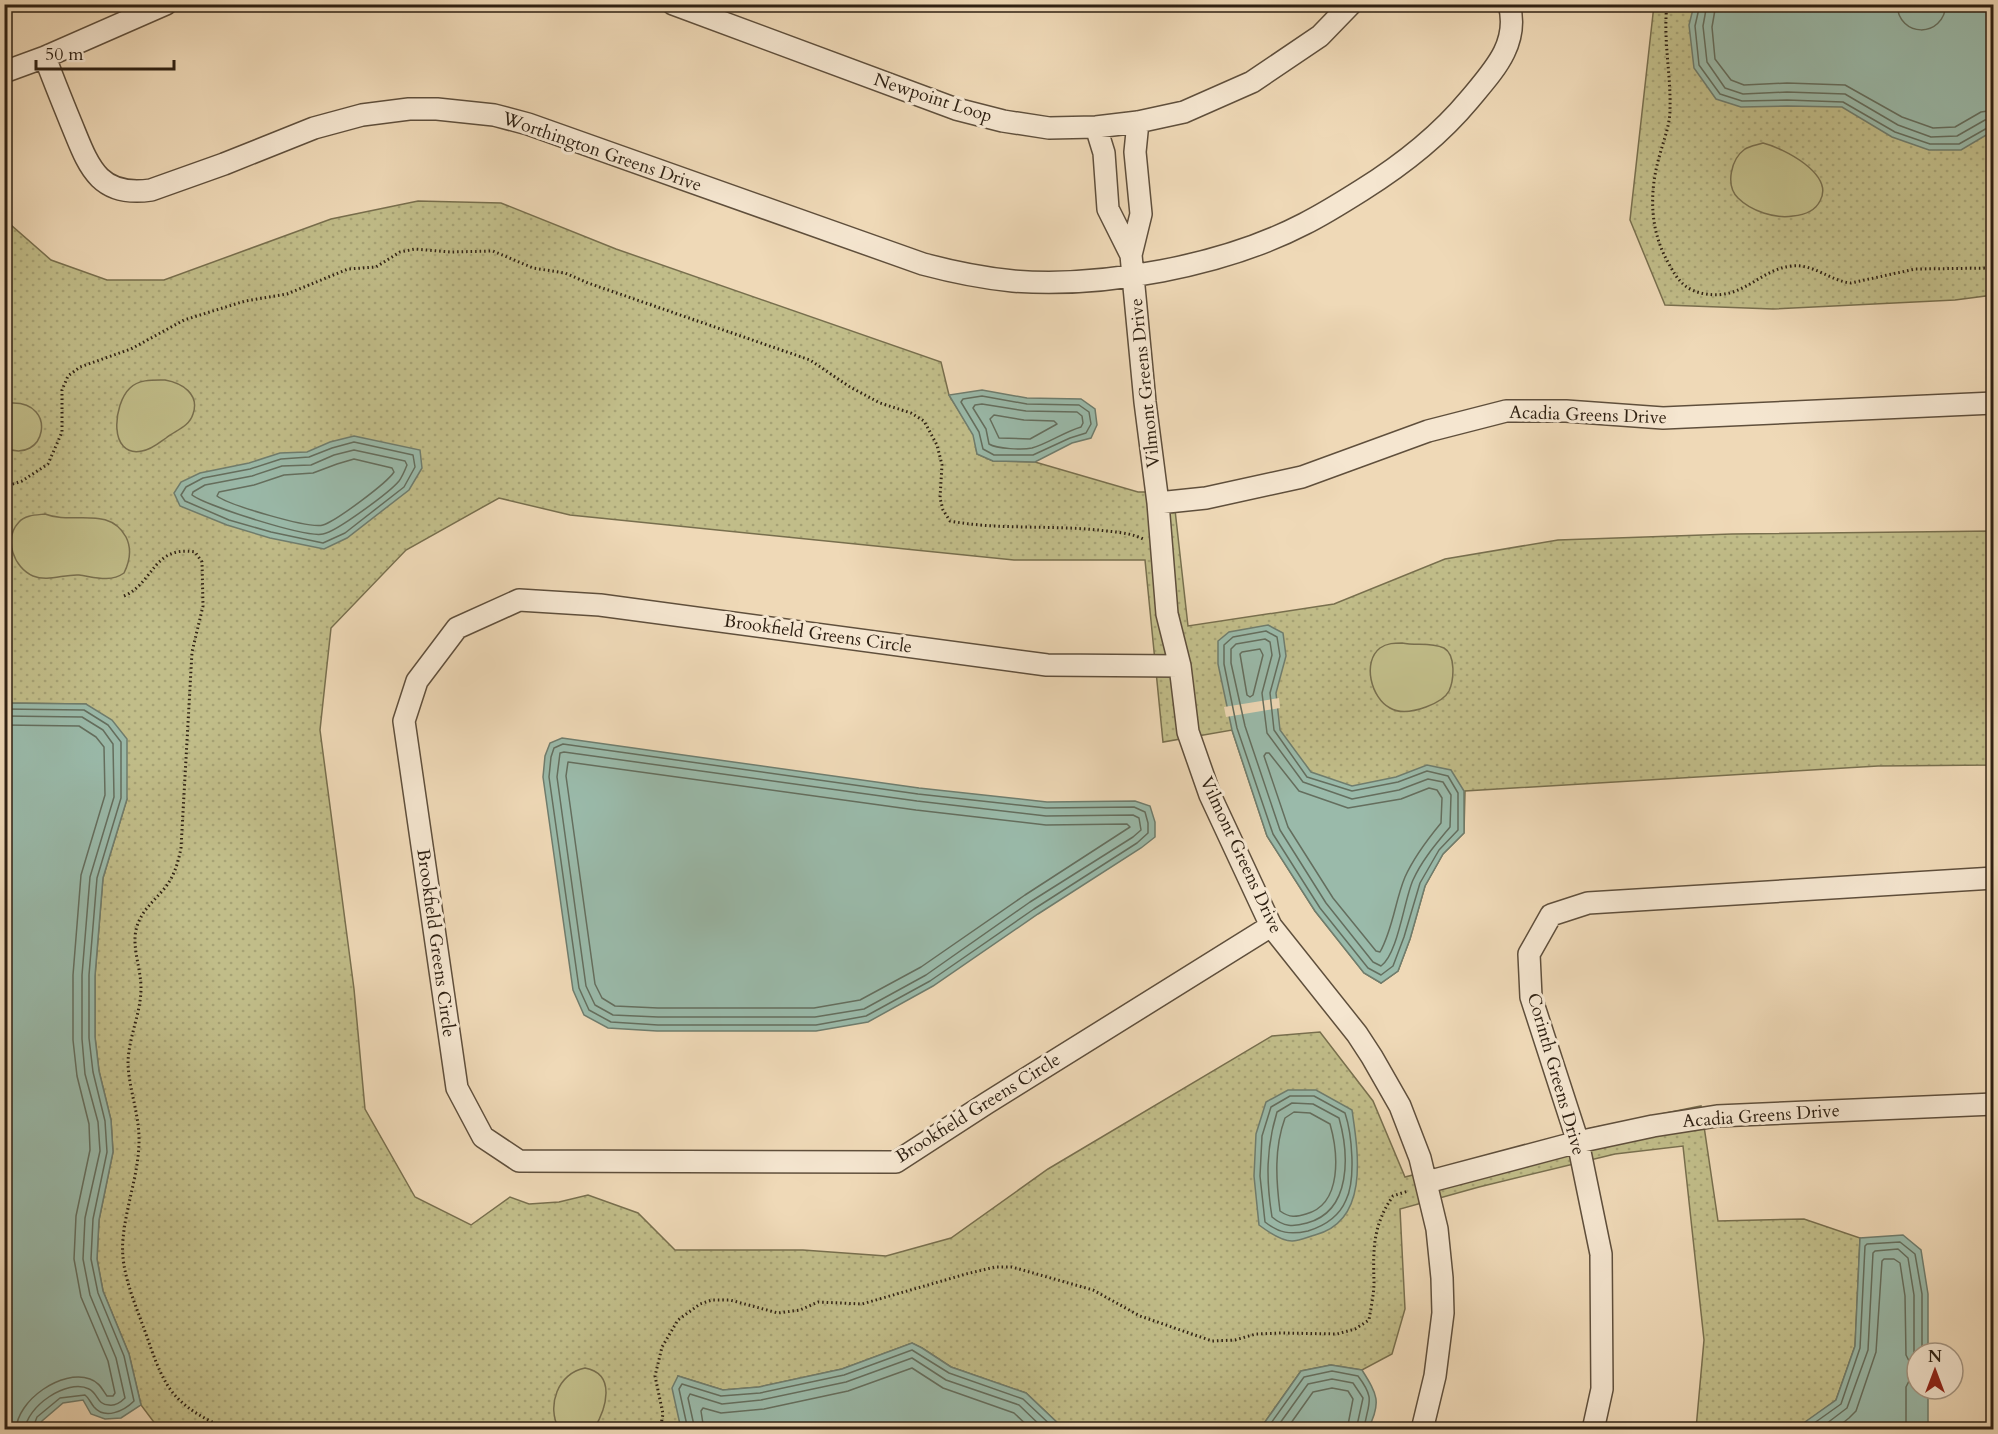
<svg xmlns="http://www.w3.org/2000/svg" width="1998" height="1434" viewBox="0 0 1998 1434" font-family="Cardo,serif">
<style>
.grass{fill:url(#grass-dots);stroke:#786f4e;stroke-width:1.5}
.park{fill:#c1bd89;stroke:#786f4e;stroke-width:1.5}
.water{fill:#9abaaa;stroke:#6f7d6e;stroke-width:1.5}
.pier{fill:#efd9b7}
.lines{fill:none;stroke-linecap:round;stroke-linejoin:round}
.shore{stroke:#646e5e;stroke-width:1.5}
.minor-casing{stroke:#5f4f3c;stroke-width:24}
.path{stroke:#2f2113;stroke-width:3;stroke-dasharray:1.5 3;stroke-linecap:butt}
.minor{stroke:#f5e6d0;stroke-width:21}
.labels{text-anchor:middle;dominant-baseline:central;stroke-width:6;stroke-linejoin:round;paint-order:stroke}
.street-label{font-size:18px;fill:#2f2113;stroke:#f5e6d0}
</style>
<defs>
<pattern id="grass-dots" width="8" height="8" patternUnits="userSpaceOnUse" patternTransform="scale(1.5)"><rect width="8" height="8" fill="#c1bd89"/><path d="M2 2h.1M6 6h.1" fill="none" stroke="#a6a275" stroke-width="1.8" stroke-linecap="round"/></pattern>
</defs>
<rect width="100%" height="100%" fill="#efd9b7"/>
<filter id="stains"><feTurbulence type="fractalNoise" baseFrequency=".00333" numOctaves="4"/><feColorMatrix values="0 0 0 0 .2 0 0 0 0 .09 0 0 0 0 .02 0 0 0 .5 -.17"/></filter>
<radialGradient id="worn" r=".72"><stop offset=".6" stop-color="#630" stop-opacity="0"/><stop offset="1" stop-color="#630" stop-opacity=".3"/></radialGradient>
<path class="grass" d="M 1654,5 L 1993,5 L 1993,295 L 1955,300 L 1773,309 L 1665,305 L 1630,220 Z
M 418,201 L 501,203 L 616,249 L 941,362 L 949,395 L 974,435 L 977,454 L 993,461 L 1035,462 L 1138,492 L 1173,492 L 1188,626 L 1334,604 L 1445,559 L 1558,540 L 1732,534 L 1993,531 L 1993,765 L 1878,766 L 1465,791 L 1464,833 L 1443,854 L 1425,886 L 1410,939 L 1398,971 L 1381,983 L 1364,973 L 1315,911 L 1267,836 L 1232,730 L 1163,742 L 1145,560 L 1014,560 L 570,515 L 499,498 L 406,550 L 331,628 L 320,730 L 354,989 L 365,1109 L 415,1197 L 471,1225 L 510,1197 L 529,1204 L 559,1202 L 588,1195 L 638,1213 L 675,1250 L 803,1250 L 886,1256 L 951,1238 L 1048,1169 L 1272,1036 L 1320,1032 L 1373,1101 L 1405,1177 L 1592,1128 L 1701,1106 L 1718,1221 L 1804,1219 L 1860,1238 L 1855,1346 L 1836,1400 L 1806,1422 L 1801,1429 L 1696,1429 L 1704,1340 L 1683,1146 L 1615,1154 L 1479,1187 L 1400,1209 L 1405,1309 L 1392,1354 L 1362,1370 L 1331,1365 L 1301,1371 L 1260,1429 L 1064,1429 L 1026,1393 L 951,1367 L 922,1348 L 912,1343 L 842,1369 L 759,1387 L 723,1390 L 678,1376 L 681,1429 L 159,1429 L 141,1405 L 129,1354 L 103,1291 L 97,1259 L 99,1220 L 113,1152 L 111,1120 L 99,1071 L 95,1037 L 95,976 L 103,878 L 127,799 L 86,704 L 5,703 L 4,219 L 51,260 L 107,280 L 164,280 L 331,219 Z"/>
<path class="park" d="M 1763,143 C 1783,148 1835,174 1820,201 C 1815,211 1804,215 1793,216 C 1775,219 1751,211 1738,198 C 1725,185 1731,159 1745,149 C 1750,146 1757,145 1763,143 Z
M 165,380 C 182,383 200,394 193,414 C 189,427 176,430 166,438 C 159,443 151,450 142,451 C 108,458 113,404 130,388 C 139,379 154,380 165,380 Z
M 12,403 C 58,402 46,465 5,448 L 5,406 Z
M 45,514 C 72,525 109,505 126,537 C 132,549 130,561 124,573 C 110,583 94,577 79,575 C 64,574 48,582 33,576 C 14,568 3,539 19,522 C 25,515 36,515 45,514 Z
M 1402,643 C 1416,646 1430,642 1444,648 C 1456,655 1454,680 1449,691 C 1445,699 1434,704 1426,707 C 1415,711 1400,714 1390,708 C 1371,698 1362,662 1380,648 C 1387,643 1395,643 1402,643 Z
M 585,1368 C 617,1374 606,1409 594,1429 L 559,1429 C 546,1406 558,1373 585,1368 Z"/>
<path class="water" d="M 1907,5 L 1921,8 L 1993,5 L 1993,131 L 1961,150 L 1929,150 L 1892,137 L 1842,107 L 1787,106 L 1741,107 L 1716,99 L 1694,68 L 1689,25 L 1694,5 Z
M 982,390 L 1027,398 L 1081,399 L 1095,409 L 1097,425 L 1091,438 L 1072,443 L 1035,462 L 993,461 L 977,454 L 973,435 L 949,395 Z
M 354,436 L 420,450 L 422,468 L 409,490 L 347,538 L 324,549 L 270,538 L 227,525 L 180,506 L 174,493 L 181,482 L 200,473 L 249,463 L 280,453 L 307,452 L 330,442 Z
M 1268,625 L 1283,633 L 1286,656 L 1276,693 L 1280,730 L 1311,772 L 1352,786 L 1396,777 L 1427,765 L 1451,770 L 1464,791 L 1464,833 L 1443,854 L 1425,886 L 1410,939 L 1398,971 L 1381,983 L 1364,973 L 1315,911 L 1267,836 L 1232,730 L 1218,664 L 1218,641 L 1229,632 Z
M 5,703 L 86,704 L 112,720 L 127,739 L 127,799 L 103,878 L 95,976 L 95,1037 L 99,1071 L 111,1120 L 113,1152 L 99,1220 L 97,1259 L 103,1291 L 129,1354 L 141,1405 L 121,1418 L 105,1419 L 91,1414 L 83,1400 L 63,1403 L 42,1421 L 37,1430 L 4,1429 Z
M 562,738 L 919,788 L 1047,802 L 1135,801 L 1150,806 L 1155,822 L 1155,837 L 1141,848 L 1038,914 L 933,986 L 868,1022 L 816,1031 L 657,1031 L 608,1028 L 584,1015 L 573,990 L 543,777 L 545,756 L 550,743 Z
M 1288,1090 L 1316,1090 L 1352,1110 C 1358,1151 1370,1221 1315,1235 C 1308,1237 1299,1241 1292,1241 C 1282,1241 1267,1231 1259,1225 L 1254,1176 L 1256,1134 L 1266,1102 Z
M 1903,1235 L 1921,1250 L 1928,1294 L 1928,1353 L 1917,1353 L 1917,1389 L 1928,1389 L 1928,1429 L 1801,1429 L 1805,1422 L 1836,1400 L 1855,1346 L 1860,1238 Z
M 912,1343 L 922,1348 L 951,1367 L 1026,1393 L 1064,1429 L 681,1429 L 672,1388 L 678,1376 L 723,1390 L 759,1387 L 842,1369 Z
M 1331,1365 L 1362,1370 C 1377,1394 1382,1402 1368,1429 L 1260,1429 L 1301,1371 Z"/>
<path class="pier" d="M 1279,698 L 1280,708 L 1226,717 L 1224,707 Z"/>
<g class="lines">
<path class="shore" d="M 1700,4 L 1695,26 L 1699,65 L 1720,94 L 1742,101 L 1787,100 L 1843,102 L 1895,132 L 1930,144 L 1959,144 L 1989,127 L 1994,126
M 1707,4 L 1703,26 L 1707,62 L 1725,88 L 1743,94 L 1787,92 L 1845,94 L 1898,125 L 1931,137 L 1957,136 L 1985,120 L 1994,119
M 1716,4 L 1712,27 L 1715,59 L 1731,80 L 1744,85 L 1787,83 L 1845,85 L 1902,117 L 1933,128 L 1955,127 L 1981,112 L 1994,110
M 1897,4 C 1898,38 1944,39 1946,4
M 982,396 L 1027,404 L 1079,405 L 1089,412 L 1091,424 L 1086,433 L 1070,438 L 1033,455 L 994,455 L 983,449 L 979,432 L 961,402 L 963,399 Z
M 982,404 L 1026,411 L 1077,412 L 1082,416 L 1083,423 L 1081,427 C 1064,432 1047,444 1032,448 C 1023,450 997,449 989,444 L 986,429 L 973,408 L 975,405 Z
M 994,415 L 1024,420 L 1054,421 L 1057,424 L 1030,439 L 999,438 L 990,419 Z
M 354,442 L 413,455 L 415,467 L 404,487 L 345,533 L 323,543 L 271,532 L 229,520 L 185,501 L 181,495 L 186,487 L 203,478 L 250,469 L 281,459 L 309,457 L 332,448 Z
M 354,450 L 405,461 L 407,465 C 405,470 402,477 399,481 C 390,492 336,532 323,534 C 306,538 207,506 192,495 L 193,492 L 205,485 L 252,476 L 282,466 L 311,465 L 334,455 Z
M 354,459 L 392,468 L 394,472 C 387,483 336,521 323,525 C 309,529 229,505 217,496 L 219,492 L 254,485 L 284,475 L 313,473 L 337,464 Z
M 1266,631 L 1277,637 L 1280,656 L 1270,693 L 1274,730 L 1307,777 L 1352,791 L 1398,782 L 1427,771 L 1448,776 L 1458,793 L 1458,830 L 1439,850 L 1420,883 L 1404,937 L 1393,966 L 1381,975 L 1368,968 L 1320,908 L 1273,834 L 1237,728 L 1224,664 L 1224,645 L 1233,637 Z
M 1265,639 L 1270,642 L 1272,655 L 1262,693 L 1267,733 L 1303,782 L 1352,799 L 1399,790 L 1428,779 L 1443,782 L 1451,795 L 1450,827 C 1436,844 1422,860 1413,880 C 1404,900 1398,954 1381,966 L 1373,962 L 1326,903 L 1280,830 L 1245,726 L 1231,663 L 1231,649 L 1236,644 Z
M 1260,649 L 1263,655 L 1253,695 L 1250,697 L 1247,695 L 1240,654 L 1242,652 Z
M 4,709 L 84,710 L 108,725 L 121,742 L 121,798 L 97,878 L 89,975 L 89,1038 L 93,1072 L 105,1121 L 107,1152 L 93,1219 L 91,1259 L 98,1293 L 124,1356 L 134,1401 C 124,1411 105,1420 94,1407 C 90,1402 89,1398 85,1395 L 60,1398 L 37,1417 L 32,1430
M 4,716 L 82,717 L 103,730 L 113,744 L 114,797 L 90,877 L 82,975 L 82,1039 L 85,1074 L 98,1122 L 100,1151 L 85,1218 L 83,1259 L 90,1295 L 116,1358 L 125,1398 C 121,1402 116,1406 109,1405 C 97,1405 98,1393 89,1389 C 67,1378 26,1407 25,1430
M 4,725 L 79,726 L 96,737 L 104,747 L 105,795 L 81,875 L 73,975 L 73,1040 L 77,1076 L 89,1124 L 90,1150 L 76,1216 L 74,1259 L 81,1297 L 108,1361 L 115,1393 L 113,1396 L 107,1396 C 102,1389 99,1382 90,1379 C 62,1369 17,1400 16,1430
M 563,744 L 918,794 L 1046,808 L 1134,807 L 1145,812 L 1148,823 L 1148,833 L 1137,843 L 1034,909 L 930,981 L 866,1016 L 816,1025 L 658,1025 L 611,1022 L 589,1010 L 579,988 L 549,777 L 551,757 L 554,748 Z
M 564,752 L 917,801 L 1046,816 L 1133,815 L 1139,818 L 1141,830 L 1133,837 L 1030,902 L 926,975 L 864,1009 L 815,1017 L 658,1017 L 613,1015 L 595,1005 L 586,986 L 557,777 L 560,753 Z
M 1266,753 L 1269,753 L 1299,791 L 1348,808 L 1401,799 L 1429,788 L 1437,790 L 1442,798 L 1441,823 C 1427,840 1414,857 1405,877 C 1395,901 1393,929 1380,952 L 1376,951 L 1333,898 L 1288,827 L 1264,756 Z
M 568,762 L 916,810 L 1046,825 L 1127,824 L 1130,827 L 1025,895 L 921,967 L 860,1000 L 814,1008 L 658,1008 L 615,1006 L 602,998 L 595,984 L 566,776 Z
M 1290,1096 L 1314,1096 L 1345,1113 C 1352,1134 1356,1180 1346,1200 C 1339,1217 1324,1226 1308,1231 C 1290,1235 1279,1233 1265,1222 L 1260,1176 L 1262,1136 L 1271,1107 Z
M 1292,1103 L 1313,1104 L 1339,1118 C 1349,1154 1352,1211 1307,1223 C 1293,1227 1284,1227 1272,1217 C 1266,1180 1266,1148 1277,1112 Z
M 1294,1112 L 1310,1113 L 1330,1124 C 1338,1152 1343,1204 1306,1214 C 1296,1217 1290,1218 1280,1211 C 1276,1180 1274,1148 1285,1118 Z
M 688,1430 L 679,1389 L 682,1384 L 721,1396 L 760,1393 L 844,1375 L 912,1350 L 949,1373 L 1023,1399 L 1056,1430
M 695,1430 L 688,1398 L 690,1394 L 722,1404 L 761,1400 L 846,1382 L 912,1358 L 946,1380 L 1019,1405 L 1045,1430
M 704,1430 L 701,1411 L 703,1408 L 721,1413 L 764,1409 L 848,1391 L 912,1368 L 943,1388 L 1014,1413 L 1032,1430
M 1266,1430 L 1304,1377 L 1332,1371 L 1358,1376 C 1377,1401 1367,1403 1364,1430
M 1275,1430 L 1308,1384 L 1332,1379 L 1353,1383 L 1363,1398 L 1356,1430
M 1286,1430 L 1313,1392 L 1332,1388 L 1348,1391 L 1353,1399 L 1347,1430
M 1808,1430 L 1810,1426 L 1841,1404 L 1860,1348 L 1865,1246 L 1867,1244 L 1900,1242 L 1915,1254 L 1922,1294 L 1922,1353
M 1818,1430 L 1847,1408 L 1868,1350 L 1873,1253 L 1875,1251 L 1898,1249 L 1908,1258 L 1914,1295 L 1914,1352 L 1917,1360
M 1834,1430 L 1849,1418 L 1856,1411 L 1876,1352 L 1882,1261 L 1884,1259 L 1894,1259 L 1900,1263 L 1905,1296 L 1906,1355 L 1914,1371 L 1906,1387 L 1906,1430"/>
<g class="minor-casing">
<path id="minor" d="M 673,4 L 956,109 L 1003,121 L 1049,128 L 1096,127 L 1138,122 L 1184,112 L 1252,82 L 1320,36 L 1351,4
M 45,57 C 53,79 62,101 71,123 C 88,164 97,198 151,190 L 224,164 L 314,128 L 362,115 L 409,109 L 437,109 L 494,115 L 528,124 L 923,264 C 953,272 982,278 1013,281 C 1103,288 1223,266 1304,224 C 1324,214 1343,202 1362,190 C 1402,165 1439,136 1469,100 C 1493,71 1520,44 1509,4
M 4,72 L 45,57 L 166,4
M 1138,122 L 1135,152 L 1141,214 L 1131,255 L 1145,402 L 1158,503 L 1167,614 L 1180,666 L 1188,732 L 1210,795 L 1271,926 L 1357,1034 L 1372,1057 L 1400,1106 L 1420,1158 L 1437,1229 L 1442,1278 L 1443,1313 L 1435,1376 L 1422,1430
M 1096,127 L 1104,153 L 1108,209 L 1131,255
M 1158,503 L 1206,498 L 1302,477 L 1428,431 L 1506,411 L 1566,411 L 1663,418 L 1994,403
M 1180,666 L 1047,665 L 600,605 L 519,600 L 457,628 L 417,681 L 404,721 L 457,1088 L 483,1137 L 519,1161 L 896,1162 L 987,1103 L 1271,926
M 1427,1182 L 1578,1142 L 1653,1126 L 1717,1116 L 1994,1104
M 1593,1430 L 1602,1389 L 1601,1254 L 1578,1142 L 1531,997 L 1529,954 L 1551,915 L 1588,903 L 1994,878"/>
</g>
<path class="path" d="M 1667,4 C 1663,40 1671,74 1670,109 C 1670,125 1664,139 1660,154 C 1649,191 1649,230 1669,264 C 1678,281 1686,291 1706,294 C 1743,300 1759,270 1791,266 C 1813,263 1830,281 1851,283 L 1915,269 L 1994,268
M 4,487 L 22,481 L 48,464 L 62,432 L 62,390 L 68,376 L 80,367 L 131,349 L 184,320 L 245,301 L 287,294 L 348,269 L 376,267 L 400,252 L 415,249 L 451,252 L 493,251 L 533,268 L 565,273 L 588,283 L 810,360 L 850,387 L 880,403 L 911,413 L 924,421 L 937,445 L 942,465 L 940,498 L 943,510 L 950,521 C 998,530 1049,525 1098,530 C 1113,532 1129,532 1143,539
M 124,596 C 154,583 153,545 195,552 L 202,562 L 203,606 L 192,652 L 181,848 C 178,863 174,877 164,889 C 153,902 140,912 136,930 C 132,948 141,969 141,988 C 141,1014 128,1038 128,1064 C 129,1088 138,1111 139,1136 C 140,1171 126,1204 123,1239 C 120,1269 133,1298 143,1326 C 151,1347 157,1370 170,1389 C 184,1409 207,1420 229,1430
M 660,1430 L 663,1414 L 655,1376 L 662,1347 L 678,1320 L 700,1304 L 712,1300 L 730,1300 L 778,1313 L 800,1310 L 818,1302 L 862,1304 L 966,1274 L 995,1267 L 1012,1267 L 1093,1290 L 1140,1316 L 1212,1341 L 1235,1340 L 1256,1334 L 1282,1333 L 1337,1334 L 1355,1329 L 1369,1320 C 1371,1307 1374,1294 1374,1282 C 1373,1248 1373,1225 1393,1196 L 1408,1191"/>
<use href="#minor" class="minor"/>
</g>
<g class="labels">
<g class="street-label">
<text transform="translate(933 98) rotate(18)">Newpoint Loop</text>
<text transform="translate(602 152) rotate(19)">Worthington Greens Drive</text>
<text transform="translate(1145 383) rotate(-96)">Vilmont Greens Drive</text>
<text transform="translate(1588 415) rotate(2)">Acadia Greens Drive</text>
<text transform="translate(818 634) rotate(8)">Brookfield Greens Circle</text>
<text transform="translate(1241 855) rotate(65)">Vilmont Greens Drive</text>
<text transform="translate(436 943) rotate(82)">Brookfield Greens Circle</text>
<text transform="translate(1556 1074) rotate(74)">Corinth Greens Drive</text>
<text transform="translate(978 1108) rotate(-32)">Brookfield Greens Circle</text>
<text transform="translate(1761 1116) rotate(-4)">Acadia Greens Drive</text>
</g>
</g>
<rect width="1998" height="1434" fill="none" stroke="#efd9b7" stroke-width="24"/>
<rect x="6" y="6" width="1986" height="1422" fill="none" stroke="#2f2113" stroke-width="3"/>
<rect x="12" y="12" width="1974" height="1410" fill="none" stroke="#2f2113" stroke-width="1.5"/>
<g transform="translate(1935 1371)"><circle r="28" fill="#f5e6d0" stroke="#a69784" stroke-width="1.5"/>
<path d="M0-4.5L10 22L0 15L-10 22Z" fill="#8f2418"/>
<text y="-9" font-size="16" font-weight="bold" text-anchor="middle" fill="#2f2113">N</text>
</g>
<path d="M36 60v9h138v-9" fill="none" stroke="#2f2113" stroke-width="3"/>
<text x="45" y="60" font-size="18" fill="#2f2113" stroke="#f5e6d0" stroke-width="4.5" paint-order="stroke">50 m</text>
<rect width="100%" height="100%" filter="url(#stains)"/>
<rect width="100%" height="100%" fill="url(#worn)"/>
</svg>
